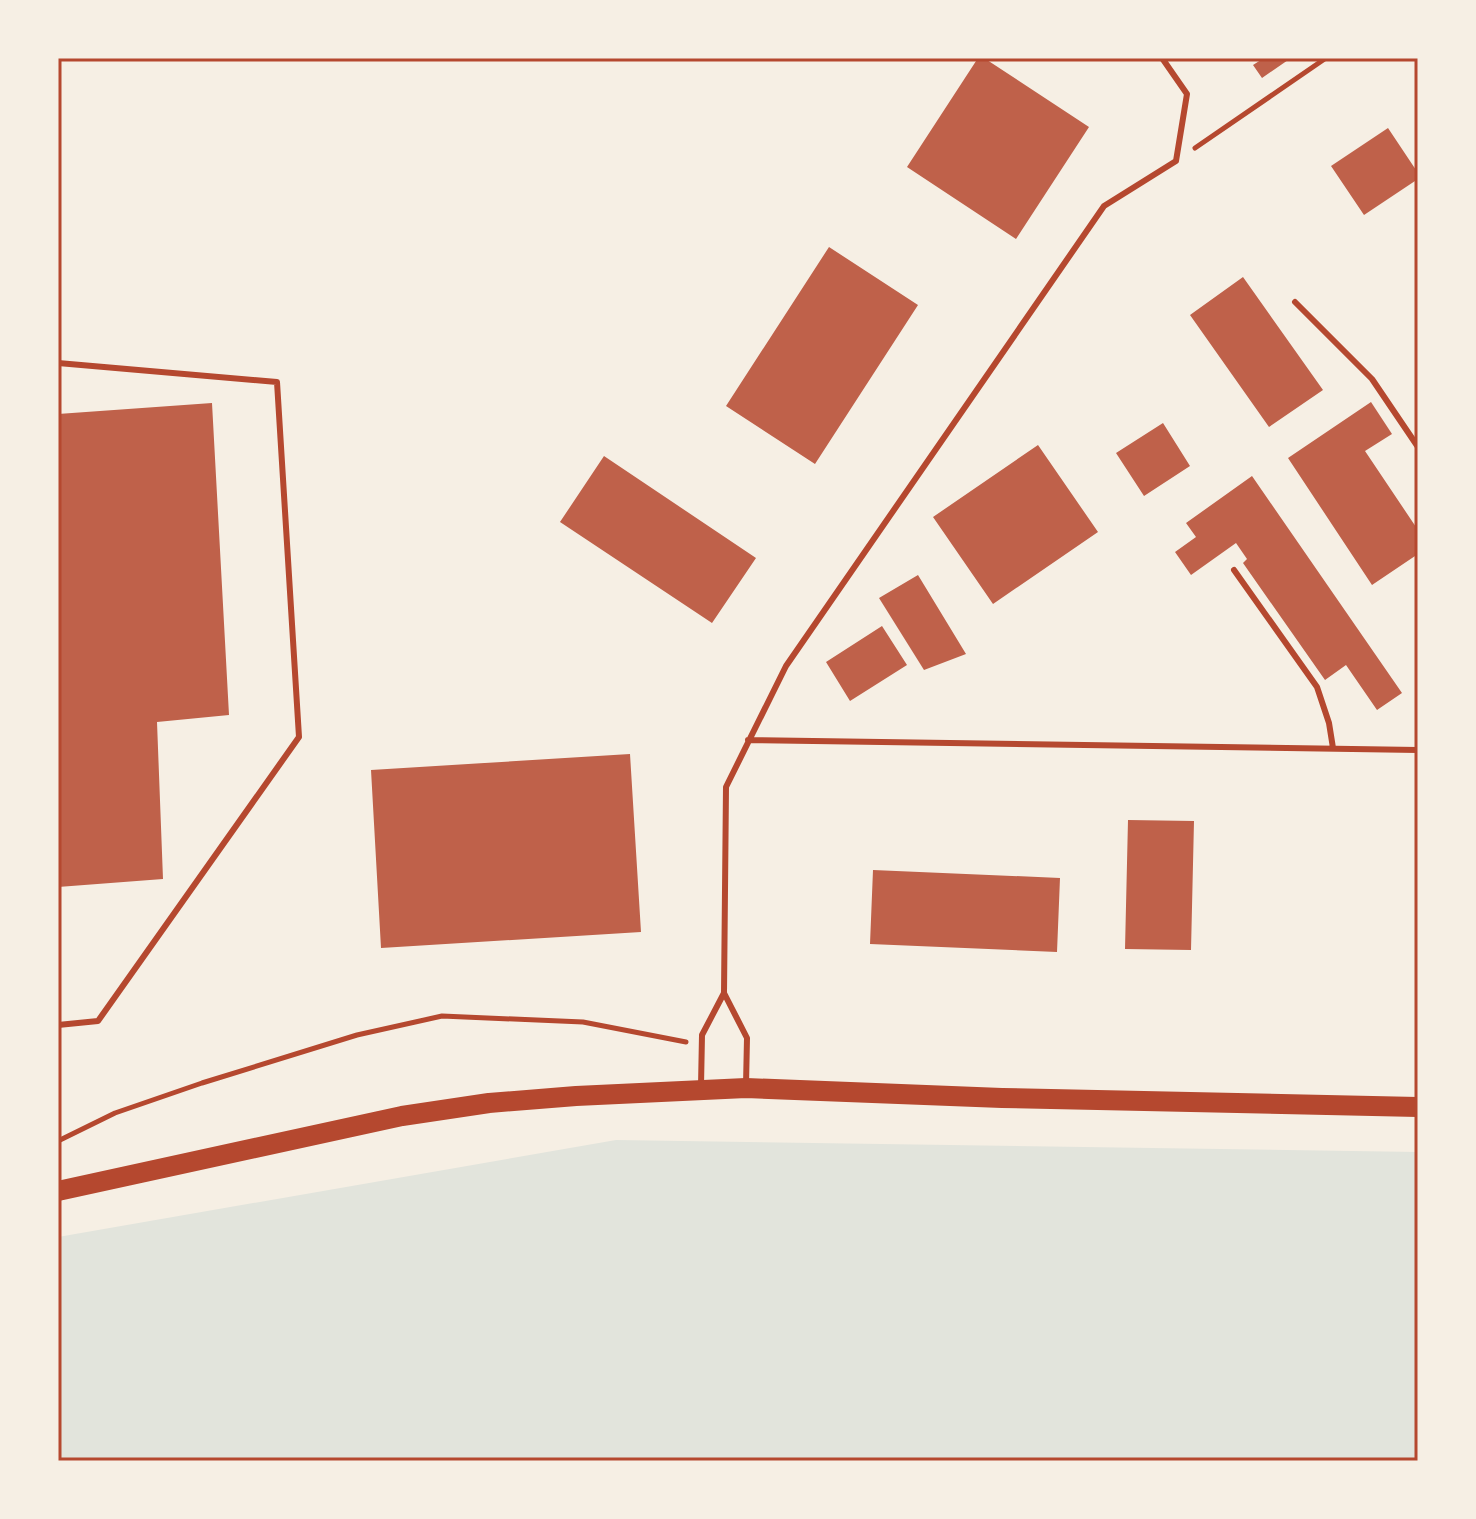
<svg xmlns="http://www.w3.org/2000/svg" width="1476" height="1519" viewBox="0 0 1476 1519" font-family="'DM Sans',sans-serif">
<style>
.green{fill:#e2e4dc}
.building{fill:#bf614a}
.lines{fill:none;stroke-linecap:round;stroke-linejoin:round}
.path{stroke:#b5482f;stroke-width:5}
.service{stroke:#b5482f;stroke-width:6}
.primary{stroke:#b5482f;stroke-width:20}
.neatline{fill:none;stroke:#b5482f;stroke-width:3}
</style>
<rect width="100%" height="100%" fill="#f6efe4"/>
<path class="green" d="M 616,1140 L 1418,1152 L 1418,1461 L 58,1461 L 58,1237 Z"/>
<path class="building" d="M 978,58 L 984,58 L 1089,127 L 1016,239 L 907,167 Z
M 1264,58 L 1291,58 L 1262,78 L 1253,65 Z
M 1388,128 L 1418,173 L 1418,179 L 1364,215 L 1331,166 Z
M 829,247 L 918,305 L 815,464 L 726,406 Z
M 1243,277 L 1323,390 L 1269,427 L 1190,315 Z
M 1371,402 L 1392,434 L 1365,451 L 1418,530 L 1418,554 L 1372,585 L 1288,458 Z
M 212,403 L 229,715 L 157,722 L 163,879 L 58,887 L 58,414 Z
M 1163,423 L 1190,466 L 1144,496 L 1116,453 Z
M 1038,445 L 1098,532 L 993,604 L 933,517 Z
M 604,456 L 756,558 L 712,623 L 560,522 Z
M 1252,476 L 1402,693 L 1377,710 L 1346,665 L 1325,680 L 1243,563 L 1247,559 L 1236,543 L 1191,575 L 1175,552 L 1196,537 L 1186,523 Z
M 918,575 L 966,654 L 924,670 L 879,598 Z
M 882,626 L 907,665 L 850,701 L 826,662 Z
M 630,754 L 641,932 L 381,948 L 371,770 Z
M 1128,820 L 1194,821 L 1191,950 L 1125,949 Z
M 873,870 L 1060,878 L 1057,952 L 870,944 Z"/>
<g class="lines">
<path class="path" d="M 1195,148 L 1326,58
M 58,1141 L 115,1113 L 202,1083 L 357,1035 L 442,1016 L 583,1022 L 686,1042"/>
<path class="service" d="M 1295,302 L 1372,379 L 1418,447
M 58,363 L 277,382 L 299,737 L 98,1021 L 58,1025
M 1234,570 L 1317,687 L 1329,723 L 1333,748
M 748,740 L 1418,750
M 724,993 L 747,1038 L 746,1085
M 701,1086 L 702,1035 L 724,993 L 726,787 L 786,666 L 1104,206 L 1176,161 L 1187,94 L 1162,58"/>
<path class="primary" d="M 58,1191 L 402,1116 L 489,1103 L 576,1096 L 746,1088 L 1002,1098 L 1418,1107"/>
</g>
<rect width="1476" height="1519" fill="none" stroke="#f6efe4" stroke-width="120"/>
<rect x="60" y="60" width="1356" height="1399" class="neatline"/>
</svg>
